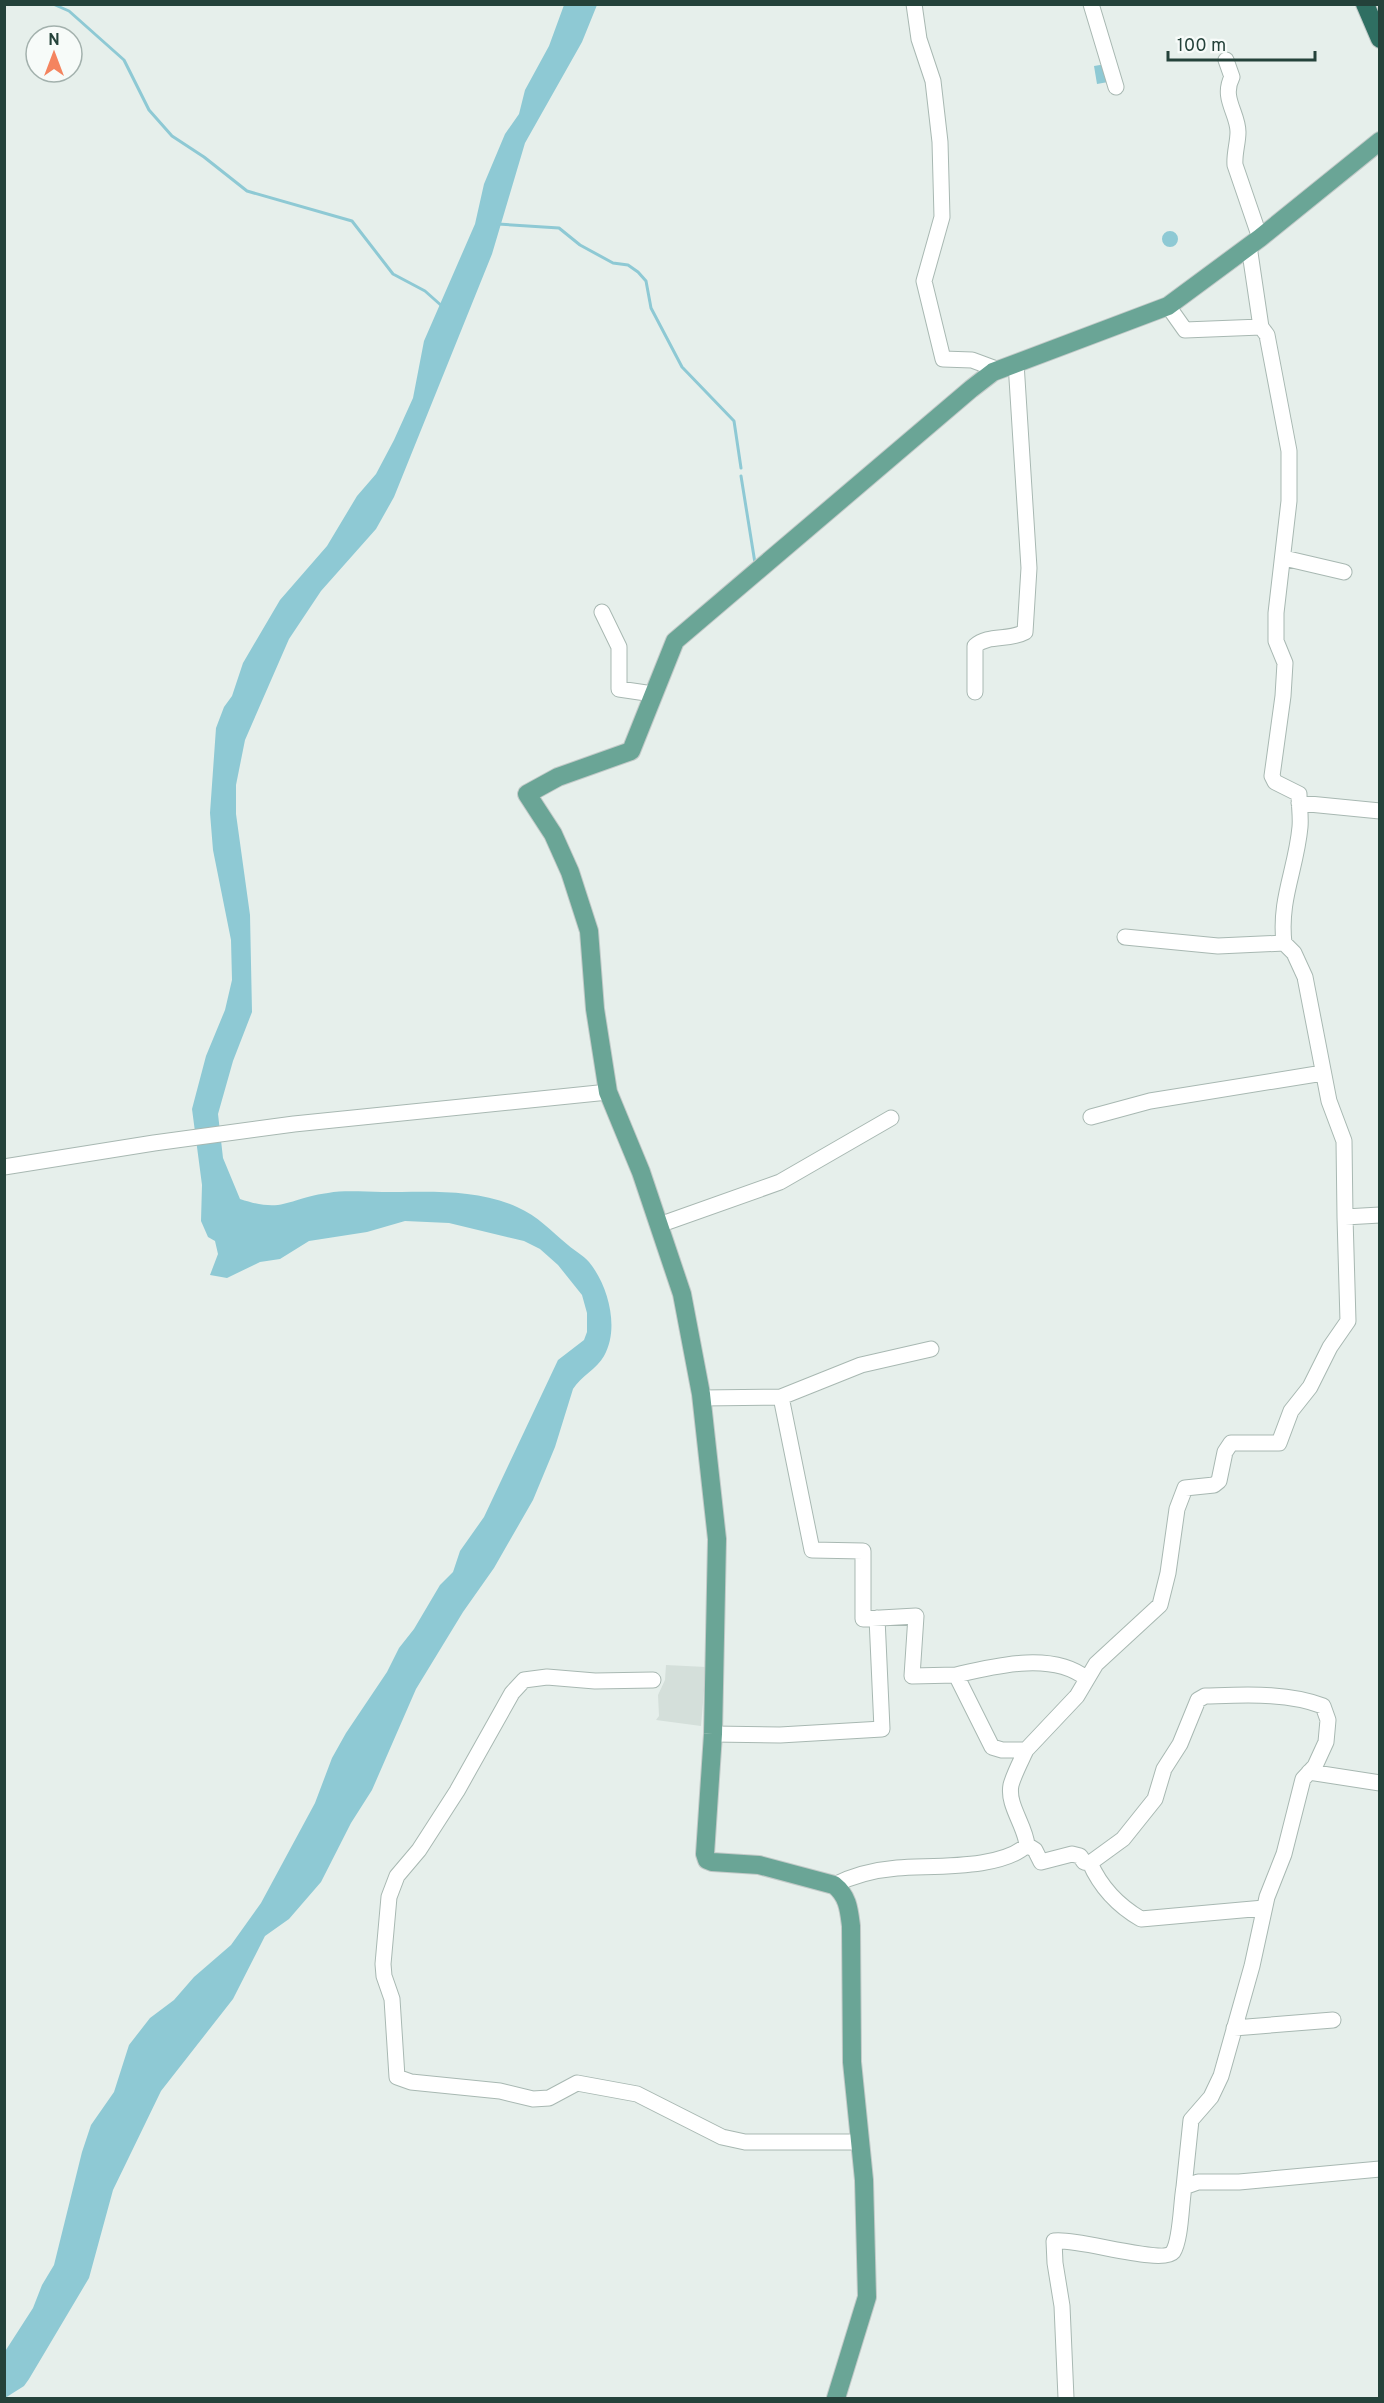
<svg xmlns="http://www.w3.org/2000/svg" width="1384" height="2403" viewBox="0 0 1384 2403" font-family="Overpass,sans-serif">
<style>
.built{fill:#d4dfda}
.water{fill:#8ec9d4}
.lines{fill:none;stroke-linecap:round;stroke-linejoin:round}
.stream{stroke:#8ec9d4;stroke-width:3}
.minor-casing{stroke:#a8b8b2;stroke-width:17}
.major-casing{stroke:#c2cac8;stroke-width:20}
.highway-casing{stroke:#c2cac8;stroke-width:20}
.minor{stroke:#fff;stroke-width:15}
.major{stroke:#6aa596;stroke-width:18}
.highway{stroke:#2f6f62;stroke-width:18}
</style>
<rect width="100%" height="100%" fill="#e6efeb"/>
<path class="built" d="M 666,1665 L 706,1667 L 701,1726 L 656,1720 L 659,1716 L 658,1695 L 665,1680 Z"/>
<path class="water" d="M 564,5 L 597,5 L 582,42 L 525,143 L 492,254 L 394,497 L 376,529 L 321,591 L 289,639 L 245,740 L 236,785 L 236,814 L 250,915 L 252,1012 L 233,1061 L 218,1114 L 223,1158 L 240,1199 C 285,1214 287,1198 328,1193 C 345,1190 364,1192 382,1192 C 426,1192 476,1188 517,1207 C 538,1216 551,1231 568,1245 C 575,1251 583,1255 589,1262 C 608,1285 620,1328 604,1356 C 597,1369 581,1376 573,1389 L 555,1447 L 533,1500 L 494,1568 L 463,1612 L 416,1689 L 372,1790 L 351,1823 L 321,1882 L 289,1919 L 265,1936 L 233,1999 L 161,2091 L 113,2190 L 89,2278 L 29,2379 L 24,2386 L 5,2398 L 4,2353 L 33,2308 L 42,2285 L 54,2265 L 82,2152 L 91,2125 L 114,2092 L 129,2045 L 150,2018 L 174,2000 L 194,1977 L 231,1945 L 261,1903 L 315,1803 L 332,1758 L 346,1733 L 387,1672 L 399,1648 L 414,1629 L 440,1585 L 453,1572 L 460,1551 L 484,1517 L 558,1360 L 584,1340 L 587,1332 L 587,1313 L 582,1295 L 558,1265 L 540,1249 L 524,1241 L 449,1223 L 405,1221 L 367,1232 L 309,1241 L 280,1259 L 260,1262 L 227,1278 L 210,1275 L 218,1254 L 215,1241 L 208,1237 L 201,1221 L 202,1185 L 192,1109 L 206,1056 L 225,1010 L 232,980 L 231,940 L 213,850 L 210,813 L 216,728 L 224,707 L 232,696 L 243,663 L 280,600 L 327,546 L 357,496 L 376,474 L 394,440 L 413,398 L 424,341 L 475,224 L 484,184 L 505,134 L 519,114 L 525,90 L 549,46 Z
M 1106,64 L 1108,82 L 1097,84 L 1094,66 Z
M1162 239a8 8 0 1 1 16 0a8 8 0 1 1-16 0Z"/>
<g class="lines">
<path class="stream" d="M 53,4 L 69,11 L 124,60 L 149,110 L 172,136 L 204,157 L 247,191 L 352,221 L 393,274 L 425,291 L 443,307
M 498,224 L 559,228 L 580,245 L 613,263 L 628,265 L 638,272 L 646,281 L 651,308 L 682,367 L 734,421 L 741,468
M 741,476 L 755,563"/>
<g class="minor-casing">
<path id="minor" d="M 914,4 L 919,39 L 933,81 L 940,142 L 942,217 L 924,281 L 943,359 L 972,360 L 999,370
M 1091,4 L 1116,87
M 1226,60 L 1232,77 C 1221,98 1238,113 1238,132 C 1238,143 1234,154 1235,165 L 1260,238
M 1249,246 L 1261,327
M 1168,306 L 1185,330 L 1261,327 L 1267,335 L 1289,451 L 1289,501 L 1276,613 L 1276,641 L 1285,663 L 1283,696 L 1272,776 L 1275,782 L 1299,794 C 1299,805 1301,817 1300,827 C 1296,870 1279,899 1284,943
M 1284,558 L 1344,572
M 602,612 L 619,647 L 619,689 L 653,694
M 975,692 L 975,646 C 988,634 1009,641 1025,632 L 1029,568 L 1016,363
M 1299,803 L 1380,811
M 1125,937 L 1218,946 L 1284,943 L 1294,953 L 1305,977 L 1329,1101 L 1344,1141 L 1345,1217 L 1380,1215
M 1091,1117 L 1150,1101 L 1323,1073
M 4,1167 L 154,1143 L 294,1124 L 608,1092
M 659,1225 L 780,1182 L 891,1118
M 781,1397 L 861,1365 L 931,1349
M 702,1398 L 781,1397 L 812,1550 L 863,1551 L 863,1619 L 916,1616 L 912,1676 L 956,1675 L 992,1747 L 1002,1750 L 1026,1750 C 1021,1761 1014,1774 1011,1785 C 1007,1805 1025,1825 1027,1845 C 1000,1870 933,1865 897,1868 C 874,1870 854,1875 834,1885
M 956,1675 C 995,1666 1053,1651 1087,1679
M 653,1680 L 595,1681 L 547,1677 L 524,1680 L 512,1693 L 457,1791 L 419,1850 L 397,1876 L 389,1897 L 383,1964 L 384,1976 L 392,1999 L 397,2077 L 411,2082 L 500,2091 L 533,2099 L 549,2098 L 577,2083 L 637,2094 L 722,2137 L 745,2142 L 860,2142
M 713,1734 L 780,1735 L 882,1729 L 877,1618
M 1026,1750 L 1077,1696 L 1096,1664 L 1160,1605 L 1168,1573 L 1177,1509 L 1185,1488 L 1214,1485 L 1219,1481 L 1225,1452 L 1231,1443 L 1279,1443 L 1291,1411 L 1310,1387 L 1330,1347 L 1348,1321 L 1345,1217
M 1309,1772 L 1380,1783
M 1027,1845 L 1035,1850 L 1041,1862 L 1072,1854 L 1080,1856 L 1084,1862 L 1090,1863 L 1123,1839 L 1155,1799 L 1164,1769 L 1180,1744 L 1198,1700 L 1205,1696 C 1244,1695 1287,1692 1323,1706 L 1328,1720 L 1326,1742 L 1315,1766 L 1303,1779 L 1284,1854 L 1267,1897 L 1252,1966 L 1221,2076 L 1211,2097 L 1191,2120 L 1184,2187
M 1090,1863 C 1101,1888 1117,1905 1141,1919 L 1264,1908
M 1234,2028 L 1333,2020
M 1066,2398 L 1062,2306 L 1055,2263 L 1054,2241 C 1078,2238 1163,2265 1173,2252 C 1181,2240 1181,2203 1184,2187 L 1198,2182 L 1239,2182 L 1380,2169"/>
</g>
<g class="major-casing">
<path id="major" d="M 836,2398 L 867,2297 L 864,2180 L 852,2062 L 851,1926 C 849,1910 848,1896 834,1885 L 759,1865 L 712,1862 L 707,1860 L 705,1854 L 713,1734 L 717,1539 L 701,1394 L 682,1294 L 641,1172 L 608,1092 L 595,1009 L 589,931 L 570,872 L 553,834 L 527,794 L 558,777 L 631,751 L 675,641 L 971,389 L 993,372 L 1168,306 L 1260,238 L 1380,141"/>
</g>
<g class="highway-casing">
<path id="highway" d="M 1365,4 L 1380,39"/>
</g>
<use href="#minor" class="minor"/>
<use href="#major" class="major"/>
<use href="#highway" class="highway"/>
</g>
<rect width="1384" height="2403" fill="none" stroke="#24423a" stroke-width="12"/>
<g transform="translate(54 54)"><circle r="28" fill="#f7fbf9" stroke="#a3b1ad" stroke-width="1.5"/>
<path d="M0-4.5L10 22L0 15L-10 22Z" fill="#f4845f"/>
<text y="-9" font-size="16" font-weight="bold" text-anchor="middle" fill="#24423a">N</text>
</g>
<path d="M1168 51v9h147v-9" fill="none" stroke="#24423a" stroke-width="3"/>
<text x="1177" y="51" font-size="18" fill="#24423a" stroke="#f7fbf9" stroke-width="4.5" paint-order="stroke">100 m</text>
</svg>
